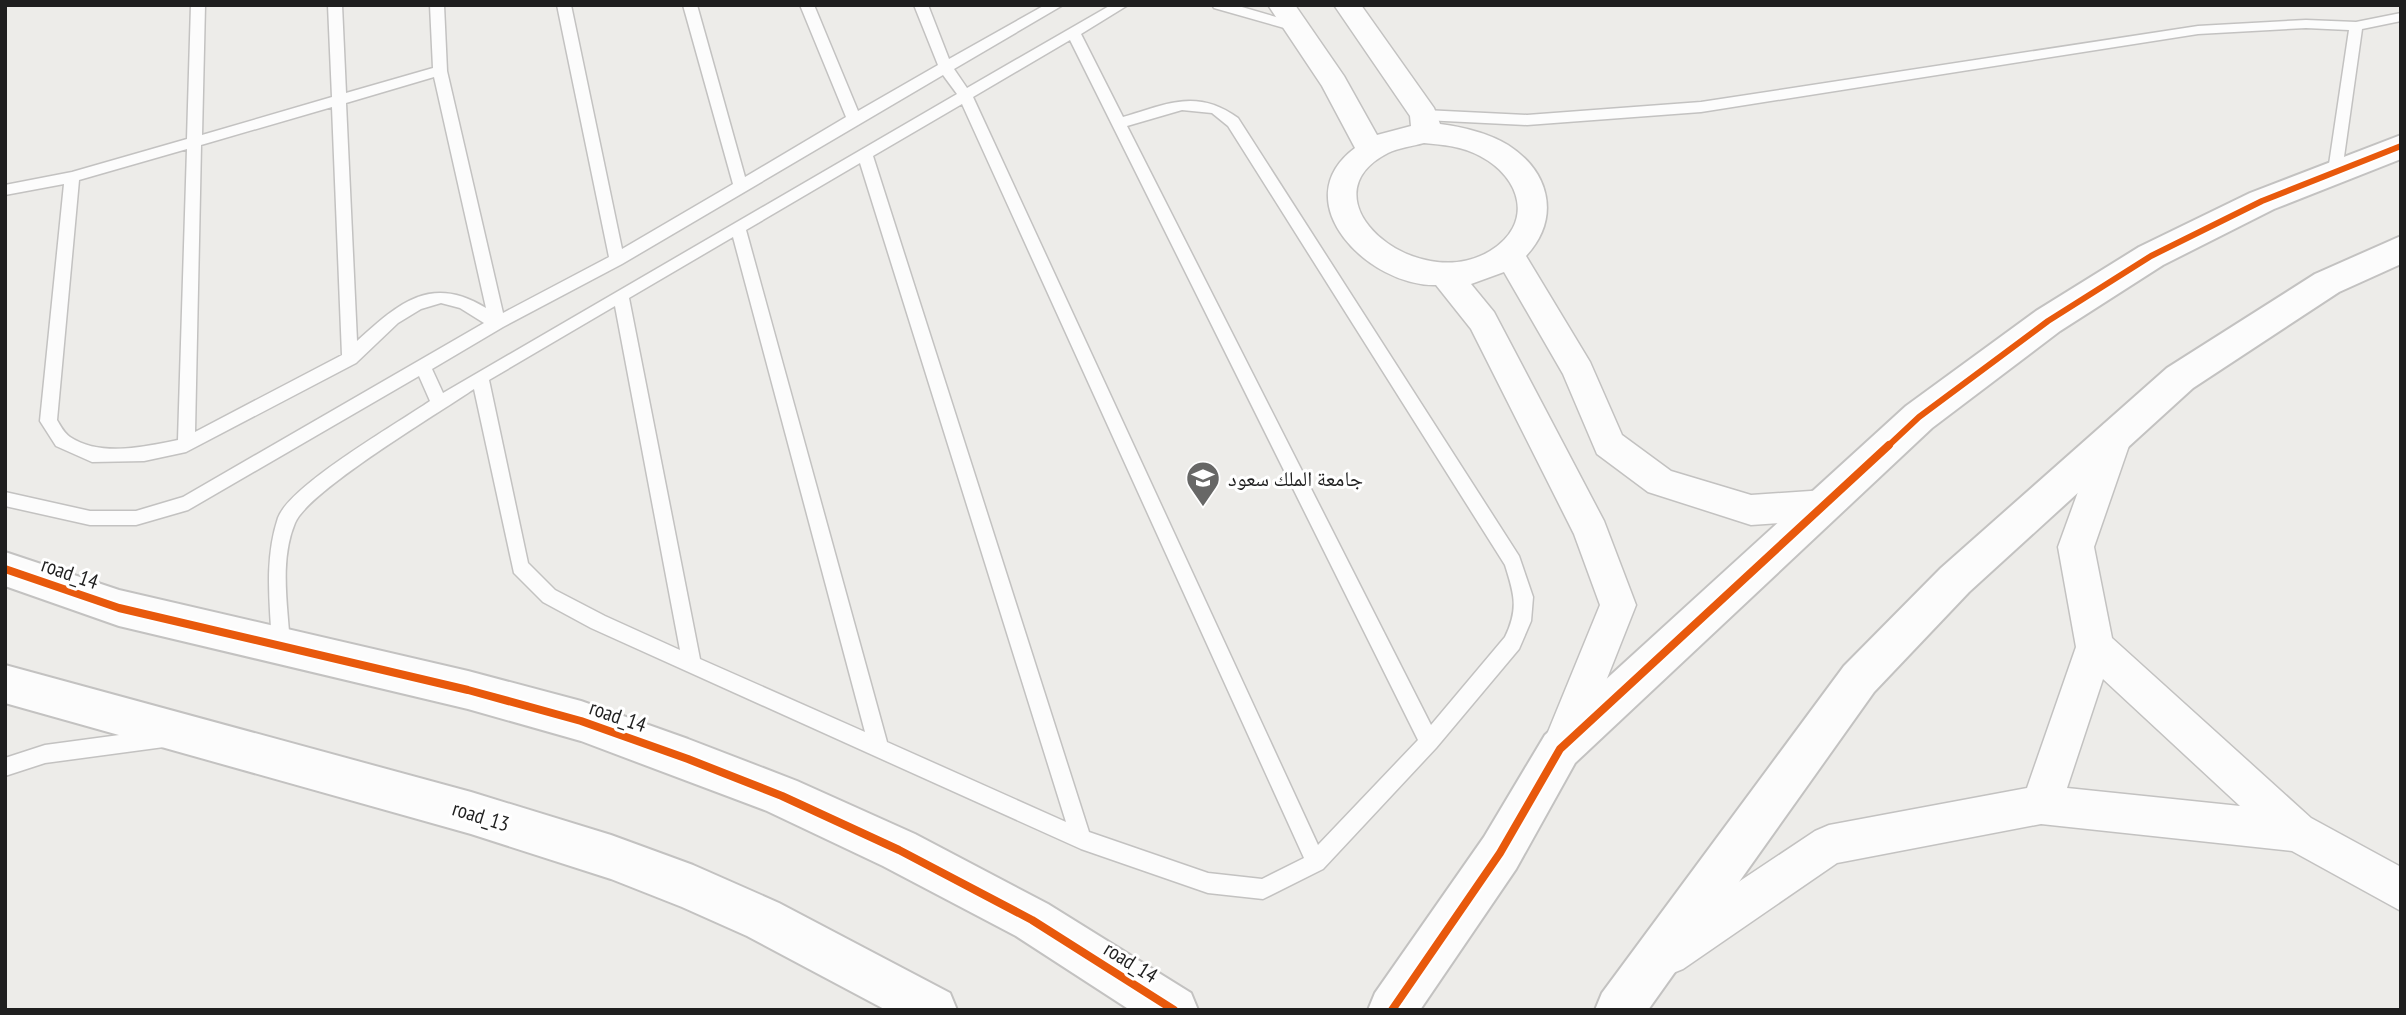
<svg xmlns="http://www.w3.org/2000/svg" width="2406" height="1015" viewBox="0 0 2406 1015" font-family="'PT Sans Narrow','Noto Naskh Arabic',sans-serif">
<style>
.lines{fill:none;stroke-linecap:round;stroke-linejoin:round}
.service-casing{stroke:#c3c2c1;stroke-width:3}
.minor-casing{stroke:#c3c2c1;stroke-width:3}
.tertiary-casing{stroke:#c3c2c1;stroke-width:4}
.service{fill:#fcfcfc;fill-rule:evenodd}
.minor{fill:#fcfcfc;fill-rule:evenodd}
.tertiary{fill:#fcfcfc;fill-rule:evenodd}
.cycleway-far1-casing{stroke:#fff;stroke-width:10}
.cycleway-casing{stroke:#fff;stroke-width:12}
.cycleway-far1{stroke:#e8590c;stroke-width:6}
.cycleway{stroke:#e8590c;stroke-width:8}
.labels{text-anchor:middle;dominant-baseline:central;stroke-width:6;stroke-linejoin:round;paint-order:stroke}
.poi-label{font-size:21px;fill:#1f1f1f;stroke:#fff;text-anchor:start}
.street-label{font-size:21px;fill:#1f1f1f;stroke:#fff}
</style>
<rect width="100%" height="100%" fill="#edece9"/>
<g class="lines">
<g class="service-casing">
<path id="service" d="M 191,5 L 205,5 L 202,135 L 332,97 L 328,5 L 342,5 L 346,93 L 433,68 L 430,5 L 444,5 L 447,71 L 503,313 L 609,257 L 557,5 L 571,5 L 622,249 L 733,184 L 683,5 L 697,5 L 745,177 L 846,117 L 800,5 L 814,5 L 858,111 L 938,65 L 914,5 L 928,5 L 949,59 L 1045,5 L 1063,5 L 954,69 L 967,88 L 1111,5 L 1128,5 L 1081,34 L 1123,117 C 1167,104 1197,88 1238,118 L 1519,556 L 1533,597 L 1531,621 L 1519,649 L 1436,748 L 1323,869 L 1263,899 L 1208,893 L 1081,849 L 591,628 L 543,602 L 514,573 L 474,389 C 439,413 308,491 295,523 C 279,561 288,607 290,646 L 288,652 L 281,654 L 274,652 L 272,646 C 270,603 264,560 278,518 C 290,485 398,423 430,401 L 419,376 L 188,510 L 136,525 L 90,525 L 5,506 L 5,492 L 90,511 L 136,511 L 183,497 L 484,323 L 460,308 L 441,303 L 421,309 L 398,323 L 356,363 L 186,452 L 144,461 L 92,462 L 56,446 L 40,421 L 64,184 L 5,195 L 5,185 L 72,172 L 187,139 ZM 1070,40 L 1418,740 L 1318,845 L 973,97 ZM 943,75 L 957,94 L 443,393 L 432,369 L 503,327 L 622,264 ZM 434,77 L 486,308 C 431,274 399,303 357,341 L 346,103 ZM 962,104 L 1304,858 L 1262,879 L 1208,873 L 1089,832 L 873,156 ZM 332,107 L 342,355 L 195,432 L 201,145 ZM 1182,110 L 1212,113 L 1228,126 L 1505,565 C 1514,594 1519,608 1505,637 L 1431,725 L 1127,126 ZM 187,149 L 178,440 C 144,447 100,457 70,437 C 64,433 60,425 57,420 L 79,180 ZM 860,163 L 1066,822 L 887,742 L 746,230 ZM 733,237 L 865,732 L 700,659 L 629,298 ZM 615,306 L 680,650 L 605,616 L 555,590 L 528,563 L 489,380 Z
M 1212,5 L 1235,5 L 1300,24 L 1302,27 L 1295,31 L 1214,8 Z
M 2401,13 L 2401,21 L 2362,29 L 2342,171 L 2335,176 L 2328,171 L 2349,30 L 2306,28 L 2198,34 L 1701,112 L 1527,125 L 1424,120 L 1417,115 L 1424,110 L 1527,115 L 1701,102 L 2198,26 L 2306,20 L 2356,22 Z
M 164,729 L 171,732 L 174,738 L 171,744 L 164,747 L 45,763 L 5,776 L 5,758 L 45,745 Z"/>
</g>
<g class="minor-casing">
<path id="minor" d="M 1268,5 L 1295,5 L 1344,76 L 1377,135 L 1411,126 L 1410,116 L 1334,5 L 1361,5 L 1434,108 L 1440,124 C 1463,127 1488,133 1508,145 C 1550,172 1561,218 1526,256 L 1590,362 L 1622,435 L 1671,471 L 1751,495 L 1825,490 L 1837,495 L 1842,505 L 1837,515 L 1825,520 L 1751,525 L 1648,492 L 1597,454 L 1563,374 L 1504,272 L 1471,284 L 1494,312 L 1604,521 L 1636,605 L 1574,762 L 1560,767 L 1546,762 L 1541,749 L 1600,605 L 1574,534 L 1471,329 L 1436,285 C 1370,287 1283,202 1355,148 L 1322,86 ZM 1424,143 C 1443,145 1462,146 1480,156 C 1522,178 1534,224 1490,251 C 1416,296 1300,198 1388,153 C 1398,148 1413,146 1424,143 Z
M 2116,420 L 2128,424 L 2133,434 L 2094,547 L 2112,638 L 2311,818 L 2401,867 L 2401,911 L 2292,851 L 2041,824 L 1837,863 L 1683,969 L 1668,975 L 1653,969 L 1647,954 L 1653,939 L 1815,831 L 1829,825 L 2027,788 L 2076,647 L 2058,547 L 2099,434 L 2104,424 ZM 2103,679 L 2240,806 L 2067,788 Z"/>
</g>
<g class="tertiary-casing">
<path id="tertiary" d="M 2401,135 L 2401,159 L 2274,209 L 2163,265 L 2060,331 L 1932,428 L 1575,763 L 1516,869 L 1420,1010 L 1368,1010 L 1375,993 L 1484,837 L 1545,735 L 1906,406 L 2036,311 L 2139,247 L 2250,193 Z
M 2401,236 L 2401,264 L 2339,292 L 2193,388 L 1969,592 L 1874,692 L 1648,1010 L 1595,1010 L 1602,993 L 1844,666 L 1941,568 L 2167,368 L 2315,274 Z
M 5,552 L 119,590 L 468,671 L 581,701 L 688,739 L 797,781 L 915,834 L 1048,904 L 1191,993 L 1198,1010 L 1130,1010 L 1016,936 L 883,866 L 767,811 L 581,741 L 468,709 L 119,626 L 5,586 Z
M 5,665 L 471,792 L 611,835 L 693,865 L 779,903 L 950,993 L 957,1010 L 886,1010 L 747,936 L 682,907 L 611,879 L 471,834 L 5,703 Z"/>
</g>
<use href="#service" class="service"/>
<use href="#minor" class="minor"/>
<use href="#tertiary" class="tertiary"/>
<g class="cycleway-far1-casing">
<path id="cycleway-far1" d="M 1887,447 L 1919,417 L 2048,321 L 2151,256 L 2262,201 L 2401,146"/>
</g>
<g class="cycleway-casing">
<path id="cycleway" d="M 5,569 L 119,608 L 468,690 L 581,721 L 688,759 L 782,796 L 899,850 L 1032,920 L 1174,1010
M 1392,1010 L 1500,853 L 1560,749 L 1889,445"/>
</g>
<use href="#cycleway-far1" class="cycleway-far1"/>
<use href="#cycleway" class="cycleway"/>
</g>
<defs>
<g id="university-pin" transform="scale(1.75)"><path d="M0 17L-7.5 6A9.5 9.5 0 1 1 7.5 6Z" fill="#676766" stroke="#fff"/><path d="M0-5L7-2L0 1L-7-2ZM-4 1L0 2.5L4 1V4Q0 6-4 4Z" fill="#fff"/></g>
</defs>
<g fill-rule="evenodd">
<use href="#university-pin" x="1203" y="478"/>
</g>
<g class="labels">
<g class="poi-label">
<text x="1228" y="478">جامعة الملك سعود</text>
</g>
<g class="street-label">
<text transform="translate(70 573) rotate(19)">road_14</text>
<text transform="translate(618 716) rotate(19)">road_14</text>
<text transform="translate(481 816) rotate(17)">road_13</text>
<text transform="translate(1131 962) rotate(32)">road_14</text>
</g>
</g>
<rect width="2406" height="1015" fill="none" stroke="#1f1f1f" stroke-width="14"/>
</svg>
